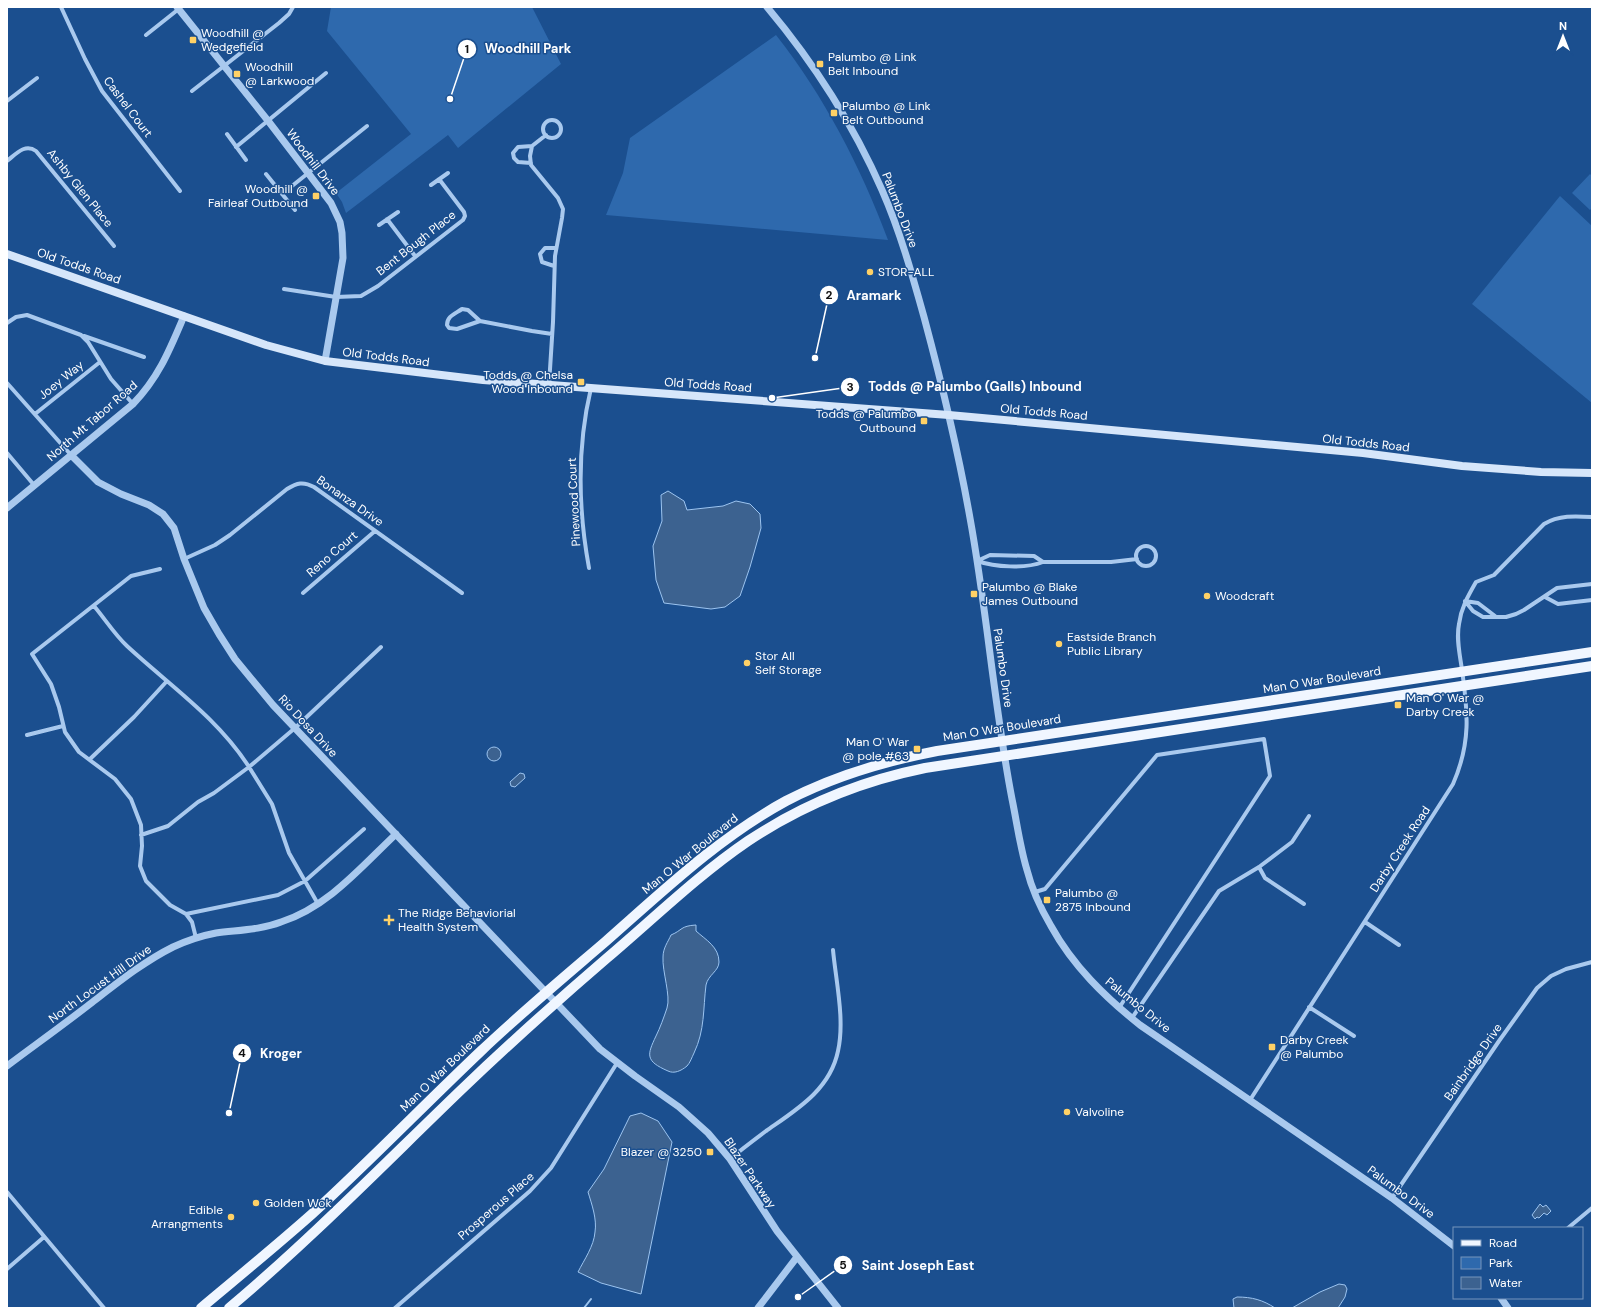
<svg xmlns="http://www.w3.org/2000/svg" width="1599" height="1315" viewBox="0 0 1599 1315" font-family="'DM Sans',sans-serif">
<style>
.green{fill:#2e69ad}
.water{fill:#3c6290;stroke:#9cc4f0}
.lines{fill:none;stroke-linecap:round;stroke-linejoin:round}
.stream{stroke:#9cc4f0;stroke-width:2}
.minor{stroke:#a9c9ee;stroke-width:4}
.tertiary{stroke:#a9c9ee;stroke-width:7}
.secondary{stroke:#d6e6fa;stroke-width:8}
.primary{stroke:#f0f6ff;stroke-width:10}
.poi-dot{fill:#ffd166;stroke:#1b4f8f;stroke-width:1.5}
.labels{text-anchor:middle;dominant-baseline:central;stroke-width:3;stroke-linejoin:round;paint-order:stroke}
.poi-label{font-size:12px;fill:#fff;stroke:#1b4f8f;text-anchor:start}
.street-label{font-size:12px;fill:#fff;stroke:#1b4f8f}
.leader{fill:none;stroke:#fff;stroke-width:1.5}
.callout-dot{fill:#fff;stroke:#1b4f8f;stroke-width:1.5}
.mark-label{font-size:12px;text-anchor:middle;font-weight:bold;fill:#111}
.callout-label{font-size:13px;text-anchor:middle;font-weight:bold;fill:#fff;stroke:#1b4f8f;stroke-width:3;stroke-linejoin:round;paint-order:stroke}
</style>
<rect width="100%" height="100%" fill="#1b4f8f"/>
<path class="green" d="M 331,7 L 532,7 L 561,64 L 458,148 L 448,135 L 346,213 L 342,202 L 336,193 L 411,134 L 327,31 Z
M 776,35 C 824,96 861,167 888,240 L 606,215 L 623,173 L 630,138 Z
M 1590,174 L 1592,176 L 1592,208 L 1590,210 L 1572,193 Z
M 1560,196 L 1592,226 L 1592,403 L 1472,304 Z"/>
<path class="water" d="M 668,491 L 684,501 L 687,510 L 723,506 L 736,501 L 750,504 L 760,514 L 761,528 L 750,567 L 740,596 L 725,607 L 711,609 L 664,603 L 656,580 L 653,546 L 662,521 L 661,495 Z
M487 754a7 7 0 1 1 14 0a7 7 0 1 1-14 0Z
M 520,773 L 524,774 L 525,778 L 515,787 L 511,786 L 510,782 Z
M 696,925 L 696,931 C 706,940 719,947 719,962 C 719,971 708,975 706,985 C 703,1009 705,1030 694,1053 C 692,1057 690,1063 687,1066 C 681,1071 674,1074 668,1071 C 645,1061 647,1055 656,1036 C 660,1028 664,1017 667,1008 C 671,996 662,971 663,957 C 663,948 668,942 671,935 C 683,930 680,926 696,925 Z
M 641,1113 L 658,1121 L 672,1142 L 641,1294 L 601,1283 L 578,1272 C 584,1260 594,1246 595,1232 C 597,1219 592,1205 588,1192 L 604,1169 L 630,1116 Z
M 1540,1204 L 1543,1207 L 1546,1205 L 1551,1211 L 1547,1215 L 1544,1213 L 1539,1218 L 1537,1217 L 1535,1219 L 1532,1215 Z
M 1339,1284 L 1345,1285 L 1347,1289 L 1345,1297 L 1338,1308 L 1292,1308 L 1320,1292 Z
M 1237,1297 C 1252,1297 1263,1300 1275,1308 L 1234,1308 L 1233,1299 Z"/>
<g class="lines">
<path class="stream" d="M 584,1308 L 591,1299"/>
<path class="minor" d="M 61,7 L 85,59 L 102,91 L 180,191
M 146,35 L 180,8
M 192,91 L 279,23 L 289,14 L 293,7
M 7,101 L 37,78
M543 129a9 9 0 1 1 18 0a9 9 0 1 1-18 0Z
M 227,134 L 246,160
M 546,135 L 532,146 L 530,156 L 531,165 L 558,198 L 563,209 L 562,218 L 555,256 L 553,322 L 549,385
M 236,147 L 326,73
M 7,161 C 16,154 25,143 36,151 L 114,246
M 531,163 L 518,162 L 514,158 L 513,153 L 518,147 L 532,146
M 266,174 L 295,210
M 431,185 L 448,173
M 282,194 L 367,126
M 387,219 L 415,256
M 379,225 L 398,212
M 554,266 L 542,262 L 540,254 L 545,248 L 556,248
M 284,289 L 336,297 L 361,296 L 378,286 L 463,220 L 465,216 L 464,212 L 439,179
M 480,321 L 457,329 L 449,328 L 447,325 C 447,316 455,314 462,309 L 468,310 L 480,321 L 532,331 L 552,334
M 7,323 L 16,317 L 27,315 L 81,335 L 88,342 L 111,379 L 133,404
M 84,336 L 144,357
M 7,383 L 71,455
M 35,414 L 100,362
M 7,453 L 34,485
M1136 556a10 10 0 1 1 20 0a10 10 0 1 1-20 0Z
M 184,559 L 215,545 L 230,535 L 287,489 C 297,483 303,481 314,487 L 462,593
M 977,561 C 995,567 1025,569 1043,562 L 1111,562 L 1137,559
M 977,561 L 990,555 L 1034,556 L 1043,562
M 589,568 C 578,508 577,447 591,388
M 160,569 L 131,576 L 32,654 L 51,684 L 59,707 L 65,732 L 79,752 L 115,779 L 131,799 L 141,825 L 142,846 L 140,866 L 146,881 L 170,905 L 186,914 L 192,922 L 196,938
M 303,593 L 375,531
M 1545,597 L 1558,604 L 1592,600
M 1465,601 L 1473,611 L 1483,617 L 1506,617 L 1516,614 L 1524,610 L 1557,588 L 1592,584
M 1465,601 L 1478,603 L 1495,616
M 94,606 C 105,619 115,635 127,646 C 169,685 218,718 249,767 L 295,728 L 381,647
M 27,735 L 63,726
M 90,759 L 134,717 L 167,681
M 141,835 L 168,826 L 198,802 L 214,793 L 249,767 L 272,804 L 289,853 L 318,904
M 1259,867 L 1265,878 L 1304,904
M 1035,892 L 1045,889 L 1157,755 L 1264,739 L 1270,776 L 1119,1008
M 186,914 L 278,895 L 305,881 L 364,829
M 1365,922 L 1399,945
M 1309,1007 L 1354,1036
M 1132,1018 L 1219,891 L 1259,867 L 1292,842 L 1309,816
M 1250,1100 L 1453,784 C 1471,743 1468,712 1462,670 C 1460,655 1456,639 1459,624 C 1461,608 1468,596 1476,582 L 1494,575 L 1544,524 C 1559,515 1575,516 1592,517
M 730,1159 C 742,1149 754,1140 766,1131 C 796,1110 830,1090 838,1051 C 845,1020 836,982 833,950
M 7,1192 L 104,1308
M 1392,1198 L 1499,1041 L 1537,988 L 1551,976 L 1566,969 L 1592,962
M 1568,1228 L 1592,1208
M 7,1269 L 44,1237
M 395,1308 L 530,1191 L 551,1168 L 617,1063"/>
<path class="tertiary" d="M 177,7 L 269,122 L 331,203 L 340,222 L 342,233 L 343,258 L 325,361
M 767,7 C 814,63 853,124 882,190 C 900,231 912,274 924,317 C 942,384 958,450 970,518 C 987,611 994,706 1012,799 C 1017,823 1020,847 1027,870 C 1032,890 1041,909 1051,926 C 1073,966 1105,997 1140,1025 L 1392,1198 L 1454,1246
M 71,455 L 98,482 L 121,494 L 149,505 L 163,514 L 174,528 L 184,559 L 204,608 L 219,634 L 235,659 L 273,705 L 600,1049 L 635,1076 L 679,1107 L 708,1133 L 730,1159 L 777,1231 L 838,1308
M 7,508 L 133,404 C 159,377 170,349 184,316
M 7,1066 C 35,1045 63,1025 90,1004 C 116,984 143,962 173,947 C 186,941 200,936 216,933 C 238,930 260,930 281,922 C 328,907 361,867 396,834
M 1501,1298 L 1508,1308
M 758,1308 L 797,1257"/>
<path class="secondary" d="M 7,254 L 266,345 L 325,361 L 483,380 L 949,415 L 1363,453 L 1462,466 L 1541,472 L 1592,473"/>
<path class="primary" d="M 201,1308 C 238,1277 276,1246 312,1214 C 370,1161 424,1105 481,1051 C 521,1013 563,978 605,942 C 662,892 718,838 786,801 C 834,776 885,761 937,751 L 1592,652
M 229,1308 C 310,1240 384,1164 461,1090 C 508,1045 557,1001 607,958 C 653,919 698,875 748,841 C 802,805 861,781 925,768 L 1592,666"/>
</g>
<g class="poi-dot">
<rect x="189" y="36" width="8" height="8" rx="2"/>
<rect x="816" y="60" width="8" height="8" rx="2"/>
<rect x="233" y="70" width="8" height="8" rx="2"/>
<rect x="830" y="109" width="8" height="8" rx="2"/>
<rect x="312" y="192" width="8" height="8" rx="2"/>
<circle cx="870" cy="272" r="4"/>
<rect x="577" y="378" width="8" height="8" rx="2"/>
<rect x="920" y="417" width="8" height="8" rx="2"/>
<rect x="970" y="590" width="8" height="8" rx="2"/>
<circle cx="1207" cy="596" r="4"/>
<circle cx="1059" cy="644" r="4"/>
<circle cx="747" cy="663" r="4"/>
<rect x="1394" y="701" width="8" height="8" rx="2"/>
<rect x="913" y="745" width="8" height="8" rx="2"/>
<rect x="1043" y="896" width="8" height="8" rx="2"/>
<path d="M387 914h4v4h4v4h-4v4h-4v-4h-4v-4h4z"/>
<rect x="1268" y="1043" width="8" height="8" rx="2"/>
<circle cx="1067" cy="1112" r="4"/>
<rect x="706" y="1148" width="8" height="8" rx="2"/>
<circle cx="256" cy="1203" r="4"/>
<circle cx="231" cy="1217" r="4"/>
</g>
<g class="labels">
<g class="poi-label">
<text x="201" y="33">Woodhill @<tspan x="201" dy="14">Wedgefield</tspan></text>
<text x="828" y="57">Palumbo @ Link<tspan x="828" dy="14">Belt Inbound</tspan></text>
<text x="245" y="67">Woodhill<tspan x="245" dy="14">@ Larkwood</tspan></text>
<text x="842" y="106">Palumbo @ Link<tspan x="842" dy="14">Belt Outbound</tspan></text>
<text x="308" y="189" text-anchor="end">Woodhill @<tspan x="308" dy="14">Fairleaf Outbound</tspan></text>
<text x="878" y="272">STOR-ALL</text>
<text x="573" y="375" text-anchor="end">Todds @ Chelsa<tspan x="573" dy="14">Wood Inbound</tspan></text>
<text x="916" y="414" text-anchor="end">Todds @ Palumbo<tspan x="916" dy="14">Outbound</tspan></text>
<text x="982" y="587">Palumbo @ Blake<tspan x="982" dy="14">James Outbound</tspan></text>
<text x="1215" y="596">Woodcraft</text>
<text x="1067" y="637">Eastside Branch<tspan x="1067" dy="14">Public Library</tspan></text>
<text x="755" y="656">Stor All<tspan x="755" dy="14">Self Storage</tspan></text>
<text x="1406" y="698">Man O' War @<tspan x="1406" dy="14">Darby Creek</tspan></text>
<text x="909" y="742" text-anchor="end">Man O' War<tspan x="909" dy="14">@ pole #63</tspan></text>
<text x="1055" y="893">Palumbo @<tspan x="1055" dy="14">2875 Inbound</tspan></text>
<text x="398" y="913">The Ridge Behaviorial<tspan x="398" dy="14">Health System</tspan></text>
<text x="1280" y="1040">Darby Creek<tspan x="1280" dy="14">@ Palumbo</tspan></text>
<text x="1075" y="1112">Valvoline</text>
<text x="702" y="1152" text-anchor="end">Blazer @ 3250</text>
<text x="264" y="1203">Golden Wok</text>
<text x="223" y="1210" text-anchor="end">Edible<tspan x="223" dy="14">Arrangments</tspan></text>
</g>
<g class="street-label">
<text transform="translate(128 107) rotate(53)">Cashel Court</text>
<text transform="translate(313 162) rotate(53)">Woodhill Drive</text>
<text transform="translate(80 188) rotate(51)">Ashby Glen Place</text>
<text transform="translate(900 210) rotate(69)">Palumbo Drive</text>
<text transform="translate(416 243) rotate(-38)">Bent Bough Place</text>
<text transform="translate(79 266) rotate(19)">Old Todds Road</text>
<text transform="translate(386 357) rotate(7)">Old Todds Road</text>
<text transform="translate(61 380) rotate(-39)">Joey Way</text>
<text transform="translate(708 385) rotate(4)">Old Todds Road</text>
<text transform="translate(1044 412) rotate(5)">Old Todds Road</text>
<text transform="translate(92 421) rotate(-41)">North Mt Tabor Road</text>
<text transform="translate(1366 443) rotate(6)">Old Todds Road</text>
<text transform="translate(350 501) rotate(35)">Bonanza Drive</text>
<text transform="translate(574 502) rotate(-93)">Pinewood Court</text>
<text transform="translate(332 554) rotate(-41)">Reno Court</text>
<text transform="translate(1003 668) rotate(82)">Palumbo Drive</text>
<text transform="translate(1322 680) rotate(-9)">Man O War Boulevard</text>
<text transform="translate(308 726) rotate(47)">Rio Dosa Drive</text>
<text transform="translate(1002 728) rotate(-9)">Man O War Boulevard</text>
<text transform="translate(1400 849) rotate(-57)">Darby Creek Road</text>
<text transform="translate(690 854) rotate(-39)">Man O War Boulevard</text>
<text transform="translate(100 984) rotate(-36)">North Locust Hill Drive</text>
<text transform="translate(1138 1005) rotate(39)">Palumbo Drive</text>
<text transform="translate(1473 1062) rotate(-55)">Bainbridge Drive</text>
<text transform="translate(445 1068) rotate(-44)">Man O War Boulevard</text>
<text transform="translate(750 1173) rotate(56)">Blazer Parkway</text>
<text transform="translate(1401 1192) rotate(36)">Palumbo Drive</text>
<text transform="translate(496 1206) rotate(-41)">Prosperous Place</text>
</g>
</g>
<path class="leader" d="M450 99L467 49M815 358L829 295M772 398L850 387M229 1113L242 1053M798 1297L843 1265"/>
<g class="callout-dot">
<circle cx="450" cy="99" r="4"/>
<circle cx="815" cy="358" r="4"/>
<circle cx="772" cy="398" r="4"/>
<circle cx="229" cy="1113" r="4"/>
<circle cx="798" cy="1297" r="4"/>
<circle cx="467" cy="49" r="10"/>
<circle cx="829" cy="295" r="10"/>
<circle cx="850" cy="387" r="10"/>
<circle cx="242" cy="1053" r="10"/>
<circle cx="843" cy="1265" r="10"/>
</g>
<g class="mark-label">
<text x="467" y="53">1</text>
<text x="829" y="299">2</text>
<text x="850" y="391">3</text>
<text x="242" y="1057">4</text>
<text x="843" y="1269">5</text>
</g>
<g class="callout-label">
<text x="528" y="53">Woodhill Park</text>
<text x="874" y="300">Aramark</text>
<text x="975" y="391">Todds @ Palumbo (Galls) Inbound</text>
<text x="281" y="1058">Kroger</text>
<text x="918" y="1270">Saint Joseph East</text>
</g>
<rect width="1599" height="1315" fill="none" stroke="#ffffff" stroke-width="16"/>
<rect x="1453" y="1227" width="130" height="72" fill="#1b4f8f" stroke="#7695bc"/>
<rect x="1461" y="1240" width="20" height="6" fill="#f0f6ff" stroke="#7695bc"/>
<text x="1489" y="1247" font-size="12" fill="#ffffff">Road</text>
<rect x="1461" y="1257" width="20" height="12" fill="#2e69ad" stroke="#7695bc"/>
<text x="1489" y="1267" font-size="12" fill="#ffffff">Park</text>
<rect x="1461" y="1277" width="20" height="12" fill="#3c6290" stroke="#7695bc"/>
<text x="1489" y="1287" font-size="12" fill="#ffffff">Water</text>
<g transform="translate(1563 36)" stroke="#1b4f8f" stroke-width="3" paint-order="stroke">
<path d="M0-3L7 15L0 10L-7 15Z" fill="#ffffff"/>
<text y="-6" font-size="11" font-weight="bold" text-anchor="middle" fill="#ffffff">N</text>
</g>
</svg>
